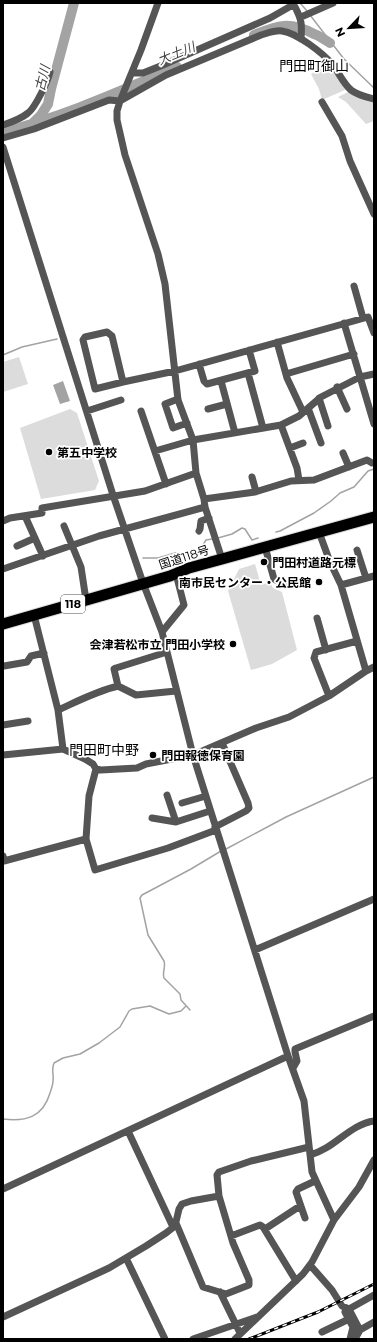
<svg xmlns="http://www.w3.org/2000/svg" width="377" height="1342" viewBox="0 0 377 1342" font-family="Montserrat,'Noto Sans JP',sans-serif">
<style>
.green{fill:#dcdcdc}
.water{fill:#a3a3a3}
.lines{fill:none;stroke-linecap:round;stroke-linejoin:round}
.stream{stroke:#a3a3a3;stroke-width:1.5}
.river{stroke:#a3a3a3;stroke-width:10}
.highway-casing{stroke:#dbdbdb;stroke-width:13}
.minor{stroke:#555;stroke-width:7}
.highway{stroke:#000;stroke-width:11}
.rail-casing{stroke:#000;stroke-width:3}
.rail{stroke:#fff;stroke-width:1.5;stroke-dasharray:4.5;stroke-linecap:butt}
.poi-dot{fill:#000;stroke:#fff;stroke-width:1.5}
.labels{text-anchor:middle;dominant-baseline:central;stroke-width:3.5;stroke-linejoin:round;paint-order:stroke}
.shield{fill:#fff;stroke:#4c4c4c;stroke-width:1}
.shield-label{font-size:11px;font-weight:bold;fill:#000}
.poi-label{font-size:12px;font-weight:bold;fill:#000;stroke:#fff;text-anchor:start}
.street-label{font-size:12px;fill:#000;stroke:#fff}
.water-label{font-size:13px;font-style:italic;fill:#444;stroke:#fff}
.quarter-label{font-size:14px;fill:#000;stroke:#fff}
</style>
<rect width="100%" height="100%" fill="#fff"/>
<path class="green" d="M 329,64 L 347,89 L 322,100 L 319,89 L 311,74 Z
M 350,91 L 374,101 L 374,121 L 366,124 L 346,102 L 338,97 Z
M 19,357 L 28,384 L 3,392 L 3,362 Z
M 70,409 L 77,413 L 99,481 L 95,490 L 41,499 L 20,428 Z
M 255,564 L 261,585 L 270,582 L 273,588 L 282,592 L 297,650 L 272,664 L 251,670 L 228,591 L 239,569 Z"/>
<path class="water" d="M 63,381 L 70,401 L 60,404 L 53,385 Z"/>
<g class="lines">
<path class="stream" d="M 300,3 L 308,12
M 310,15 L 344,59 L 374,88
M 3,355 L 22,347 L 57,339
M 276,532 L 280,531 L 314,513 L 331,501 L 340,493 L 354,487 L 368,471 L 374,469
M 218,538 L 232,534 L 242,528 L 245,529 L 252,540 L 258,538
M 143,558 L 158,558 L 175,553 L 192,553 L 201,548 L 206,540 L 212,539
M 226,849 L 286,817 L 374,777
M 190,1010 L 181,1000 L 180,994 L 164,978 C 162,972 166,967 164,961 L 148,935 L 140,898 L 142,895 L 191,869 L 221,851
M 3,1119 C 26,1122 43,1117 50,1093 C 51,1090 53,1085 53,1081 C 54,1074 51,1070 54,1063 L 63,1058 L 80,1054 L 99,1043 L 120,1027 L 129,1011 L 132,1009 L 150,1006 L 169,1014 L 181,1011 L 186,1006"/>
<path class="river" d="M 254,35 C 278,25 290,21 314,34 C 320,36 325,40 330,43
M 32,124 L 41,115 L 48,104 L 51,89 L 74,3
M 3,132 C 63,117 120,91 177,67"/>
<g class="highway-casing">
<path id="highway" d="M 3,624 L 170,576 L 189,568 L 222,559 L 374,517"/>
</g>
<path class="minor" d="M 158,3 L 141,50 L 120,101 L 117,111 L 117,120 L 125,155 L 158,254 L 165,284 L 178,400 L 193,440 L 196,473 L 204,499 L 205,507 L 222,559
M 301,17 L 333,3
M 132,73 L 143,73 L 163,65 L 270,18 L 291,6 L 295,7 C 302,20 302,25 301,39
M 322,102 L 342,136 L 350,161 L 374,214
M 3,125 C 12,122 21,119 28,113 C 35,108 48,81 50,72
M 3,138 L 34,129 L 109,100 L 120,101 L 166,75 L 261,35 C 268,33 275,30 282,31 C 297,33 323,53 333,65 C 339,73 343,83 351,90 C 357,95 366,97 374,99
M 3,147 L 113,495 L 143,583 L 162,632 L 193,755 L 288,1056 L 304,1101 L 312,1172 L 334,1220
M 354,286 L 363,318
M 344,323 L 374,424
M 277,342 L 287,378 L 303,412
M 199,364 L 204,381 L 207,384 L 255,371 L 249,350
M 248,373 L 263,428
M 286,374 L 354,354
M 221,381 L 235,433
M 123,382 L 112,336 L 107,332 L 85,337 L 83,340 L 95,389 L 123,382 L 175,371 L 368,317 L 374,333
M 337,387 L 347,409
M 319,398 L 328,426
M 178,399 L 165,404 L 173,428 L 187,423
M 308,408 L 321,443
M 208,409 L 227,404
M 87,411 L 121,400
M 141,411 L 166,484
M 281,425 L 297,468 L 299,480
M 290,448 L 303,443
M 155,451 L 193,440 L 281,425 L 299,416 L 321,397 L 360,377 L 374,374
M 343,453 L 349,467
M 252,477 L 255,488 L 255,492
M 204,499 L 255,492 L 291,481 L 314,480 L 367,460 L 372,463 L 374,463
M 25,516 L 43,556
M 3,521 L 10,518 L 42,513 L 42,508 L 145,491 L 196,473
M 64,526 L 81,567 L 86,600
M 199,531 L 200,529 L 201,521 L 209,518
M 319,532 L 330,562 L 341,585 L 366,671
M 17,546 L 35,538
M 265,547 L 274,579 L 281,583 L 287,584
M 357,550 L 366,578
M 3,569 L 99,536 L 205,507
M 341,585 L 374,576
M 34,615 L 58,710 L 63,749
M 317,618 L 326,650
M 162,632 L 184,605 L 176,574
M 4,666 L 27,662 L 31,656 L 44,653
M 118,686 L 114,669 L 116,668 L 167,652
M 329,696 L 314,658 L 316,652 L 357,641
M 58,710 C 78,701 97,691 118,686 L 136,695 L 176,691
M 3,725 L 28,721
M 3,755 L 63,749 L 85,759 L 93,764 L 96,769 L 89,796 L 86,839
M 96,769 L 101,770 L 137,768 L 146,764 L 193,755 L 256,728 L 289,717 L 329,696 L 366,671 L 374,667
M 167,795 L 176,822
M 182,803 L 206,796
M 152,818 L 176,822 L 210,811
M 215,827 L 246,811 L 249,808 L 248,803 L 222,743
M 3,856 L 4,861 L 86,839 L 95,870 L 168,848 L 216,830
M 255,950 L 374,899
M 293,1068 L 297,1061 L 295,1052 L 295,1049 L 374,1016
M 128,1131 L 173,1227
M 310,1155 C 334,1149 350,1124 374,1121
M 3,1189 L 288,1056
M 305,1218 L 296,1192 L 298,1189 L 315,1181
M 176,1223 L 203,1287 L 226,1294 L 249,1285 L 249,1280 L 233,1243 L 219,1196
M 265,1229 L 300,1206
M 231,1236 L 260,1225 L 263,1227 L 296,1281
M 126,1258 L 165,1339
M 310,1265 L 332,1290 L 342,1306 L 349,1309 L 360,1330 L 355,1339
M 220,1292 L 240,1333
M 349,1309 L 374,1295
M 345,1312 L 353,1327 L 350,1339
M 3,1317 L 109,1268 L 146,1246 L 166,1233 L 175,1226 L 179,1209 L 182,1204 L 191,1201 L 219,1196 L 217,1175 L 219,1172 L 251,1161 L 309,1147
M 360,1330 L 374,1322
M 322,1332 L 349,1319
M 193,1339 L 257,1317
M 235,1339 L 303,1274 L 312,1262 L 334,1220 L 359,1187 L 374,1160"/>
<use href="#highway" class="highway"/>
<g class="rail-casing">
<path id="rail" d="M 249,1339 L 318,1312 L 374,1284"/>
</g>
<use href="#rail" class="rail"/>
</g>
<g class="poi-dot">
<circle cx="49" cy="452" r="4"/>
<circle cx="264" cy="562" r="4"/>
<circle cx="319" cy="582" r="4"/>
<circle cx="233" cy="644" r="4"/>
<circle cx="153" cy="755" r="4"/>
</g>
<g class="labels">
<rect class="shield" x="61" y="595" width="24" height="18" rx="3"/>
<g class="shield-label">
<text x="73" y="604">118</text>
</g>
<g class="poi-label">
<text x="57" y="452">第五中学校</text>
<text x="272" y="562">門田村道路元標</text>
<text x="311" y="582" text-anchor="end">南市民センター・公民館</text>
<text x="225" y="644" text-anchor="end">会津若松市立 門田小学校</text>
<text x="161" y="755">門田報徳保育園</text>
</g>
<g class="street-label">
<text transform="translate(184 557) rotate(-18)">国道118号</text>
</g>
<g class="water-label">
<text transform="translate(176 53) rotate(-22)">大土川</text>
<text transform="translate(42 78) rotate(-76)">古川</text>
</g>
<g class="quarter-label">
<text x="314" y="66">門田町御山</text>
<text x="104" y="750">門田町中野</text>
</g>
</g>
<rect width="377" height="1342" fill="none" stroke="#000000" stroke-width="8"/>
<g transform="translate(349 28) rotate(245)" stroke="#ffffff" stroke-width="3" paint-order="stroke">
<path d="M0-3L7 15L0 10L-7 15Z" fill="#000000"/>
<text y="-6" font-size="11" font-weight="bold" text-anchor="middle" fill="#000000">N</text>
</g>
</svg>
